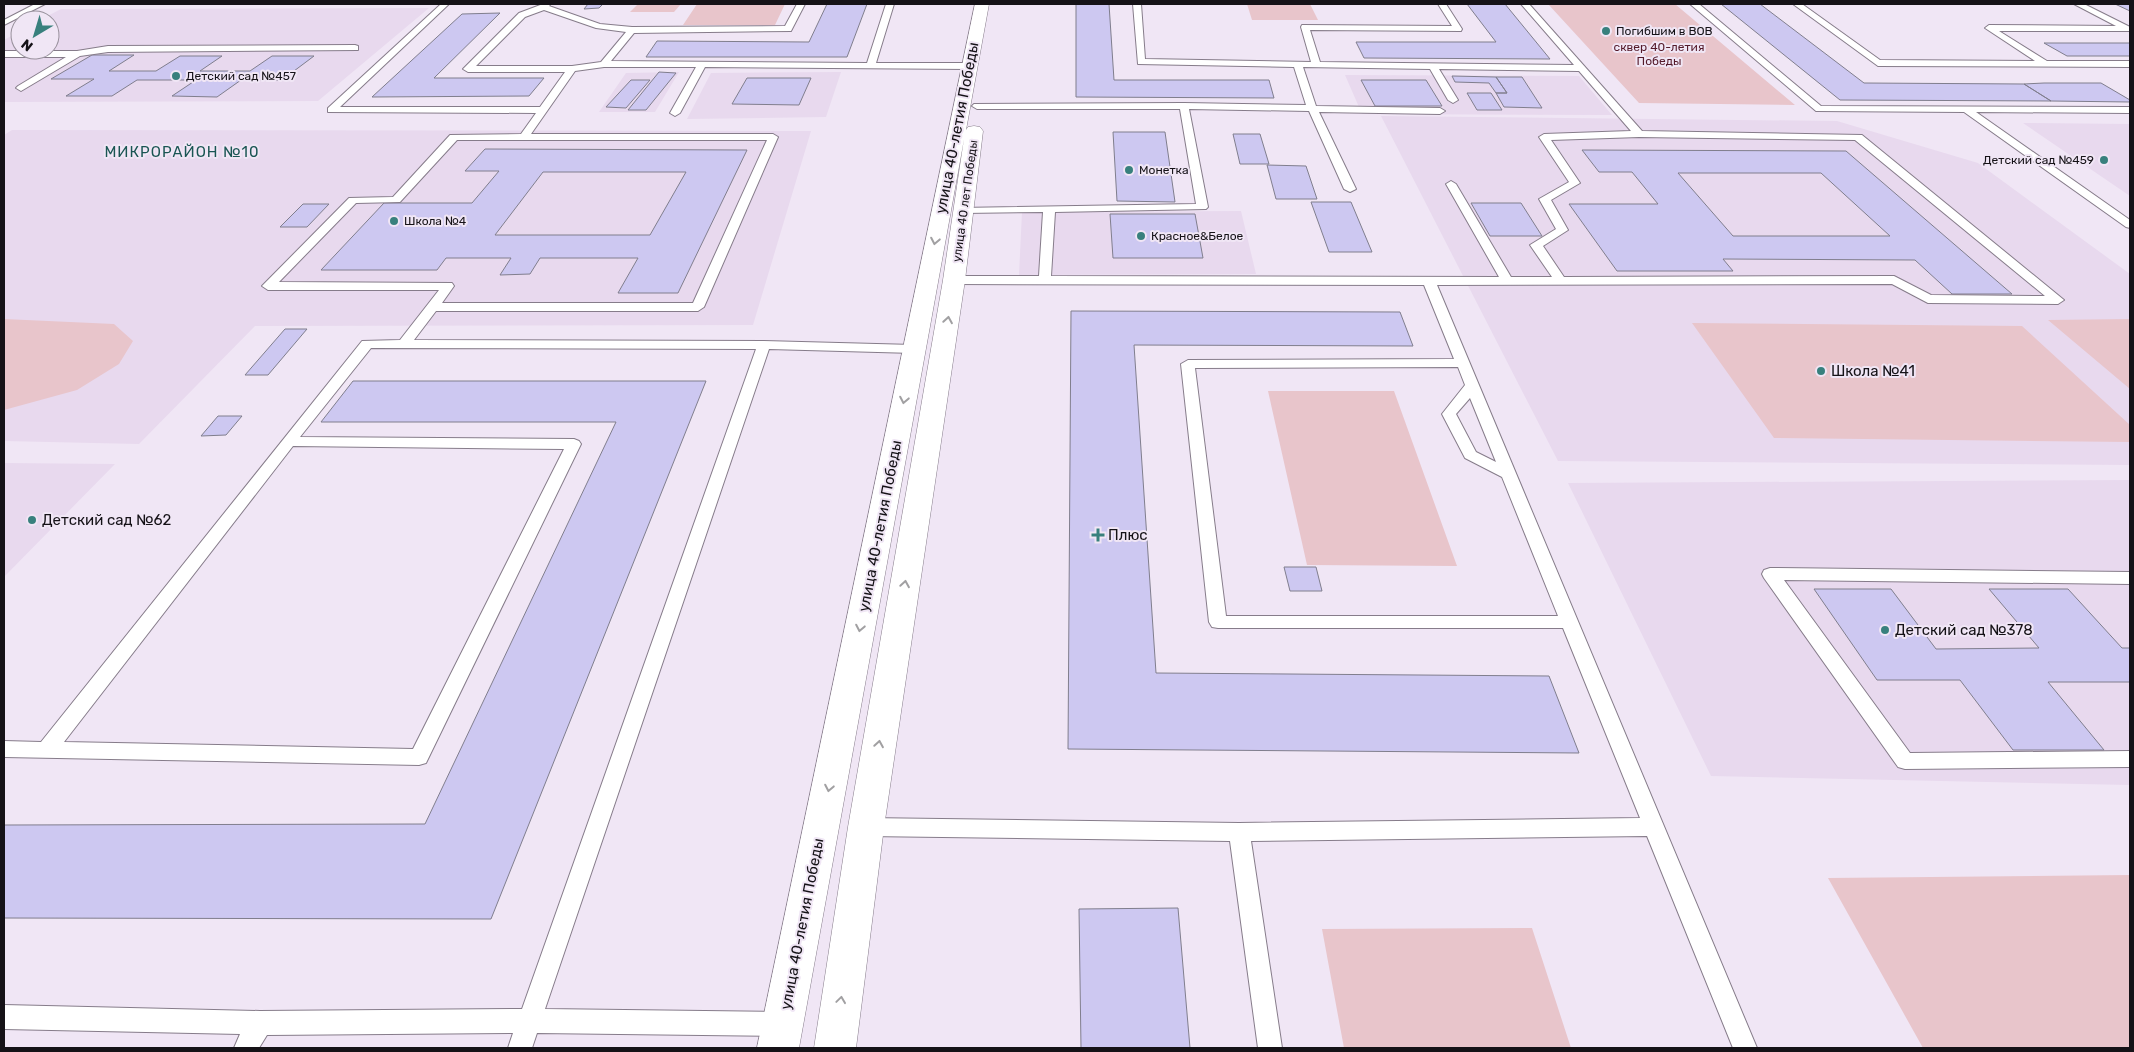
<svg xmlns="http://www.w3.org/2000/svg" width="2134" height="1052" viewBox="0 0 2134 1052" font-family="Rubik,sans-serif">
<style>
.built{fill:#e8d9ee}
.green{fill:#e8c5cb}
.building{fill:#cdc8f1;stroke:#807e8d;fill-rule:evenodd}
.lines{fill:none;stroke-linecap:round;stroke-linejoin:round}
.lane-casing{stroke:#867c8a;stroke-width:2}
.secondary-casing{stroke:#867c8a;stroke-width:1}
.lane{fill:#fff;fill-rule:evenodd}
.secondary{fill:#fff;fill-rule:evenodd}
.oneway{stroke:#a1a0a2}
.poi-dot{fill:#38807d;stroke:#f0e6f5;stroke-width:2}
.labels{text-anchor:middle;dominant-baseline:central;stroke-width:4;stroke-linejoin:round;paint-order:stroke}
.far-poi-label{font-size:12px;fill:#151217;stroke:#f0e6f5;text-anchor:start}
.far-park-label{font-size:12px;fill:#541a2a;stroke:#f0e6f5}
.far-street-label{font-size:12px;fill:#151217;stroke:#f0e6f5}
.street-label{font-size:15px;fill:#151217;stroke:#f0e6f5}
.far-quarter-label{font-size:15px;letter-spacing:1px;fill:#1a5553;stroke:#f0e6f5}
.poi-label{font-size:15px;fill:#151217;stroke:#f0e6f5;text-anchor:start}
</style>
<rect width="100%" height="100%" fill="#f0e6f5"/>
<path class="built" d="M 429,8 L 318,101 L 4,102 L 4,40 L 20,31 L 20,50 L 50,50 L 50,20 L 40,20 L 61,9 Z
M 679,72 L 655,112 L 599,112 L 626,73 Z
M 841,72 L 826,117 L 687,119 L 711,73 Z
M 1345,75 L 1579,76 L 1612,115 L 1362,114 Z
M 1381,116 L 1837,121 L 1978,163 L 2130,274 L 2130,465 L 1558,461 Z
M 2023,123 L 2130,124 L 2130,196 Z
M 12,130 L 811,131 L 753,325 L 255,326 L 139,444 L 4,441 L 4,135 Z
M 1241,211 L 1256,274 L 1019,275 L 1022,212 Z
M 4,463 L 115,464 L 4,577 Z
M 2130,480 L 2130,785 L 1711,776 L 1568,483 Z"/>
<path class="green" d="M 638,4 L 681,4 L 674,12 L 630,12 Z
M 697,4 L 785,4 L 775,25 L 683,25 Z
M 1247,4 L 1310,4 L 1318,20 L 1252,20 Z
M 1548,4 L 1675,4 L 1795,105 L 1639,103 Z
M 4,319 L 114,324 L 133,341 L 119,364 L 77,390 L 4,410 Z
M 2130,319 L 2130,389 L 2048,320 Z
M 1692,323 L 2022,326 L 2130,425 L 2130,442 L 1774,438 Z
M 1268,391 L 1394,391 L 1457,566 L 1307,565 Z
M 2130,875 L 2130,1048 L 1923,1048 L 1828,878 Z
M 1532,928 L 1571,1048 L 1344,1048 L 1322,929 Z"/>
<path class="building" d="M 588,4 L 603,4 L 599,8 L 584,9 Z
M 827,4 L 867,4 L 847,57 L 646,57 L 657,41 L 809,42 Z
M 1076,4 L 1109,4 L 1114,80 L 1269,80 L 1274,98 L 1076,97 Z
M 1467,4 L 1505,4 L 1550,59 L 1364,58 L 1356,42 L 1496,42 Z
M 1721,4 L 1760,4 L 1864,83 L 2024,84 L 2051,101 L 1840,100 Z
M 2115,4 L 2130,4 L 2130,11 Z
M 500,13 L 434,78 L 544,78 L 529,96 L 372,97 L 462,14 Z
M 2044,43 L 2130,43 L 2130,56 L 2067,56 Z
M 92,55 L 134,55 L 109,71 L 156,71 L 180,56 L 222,56 L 200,71 L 250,71 L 272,56 L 314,56 L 282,80 L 241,80 L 217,97 L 172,96 L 196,80 L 137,80 L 112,96 L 66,96 L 94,79 L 51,79 Z
M 659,72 L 676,73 L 646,110 L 628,110 Z
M 1452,76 L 1496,77 L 1507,93 L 1496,93 L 1489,83 L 1455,82 Z
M 1496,77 L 1522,77 L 1542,108 L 1504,107 L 1496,93 L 1507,93 Z
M 747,78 L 811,78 L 799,105 L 732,104 Z
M 631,80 L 650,80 L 626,108 L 606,107 Z
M 1361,80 L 1426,80 L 1442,106 L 1375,106 Z
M 2044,83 L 2101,83 L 2130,100 L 2130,102 L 2051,101 L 2024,84 Z
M 1467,93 L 1491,93 L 1502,110 L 1477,110 Z
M 1113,132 L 1165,132 L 1175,202 L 1117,201 Z
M 1233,134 L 1260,134 L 1269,164 L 1240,164 Z
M 485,149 L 747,150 L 678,293 L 618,293 L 638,258 L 540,258 L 530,274 L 500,275 L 511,258 L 446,258 L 437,270 L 321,270 L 384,203 L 472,203 L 499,171 L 465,171 ZM 543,172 L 686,172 L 650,235 L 495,235 Z
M 1582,150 L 1846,151 L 2012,294 L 1952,294 L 1915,260 L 1723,259 L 1733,271 L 1617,271 L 1569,204 L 1658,204 L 1632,172 L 1599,172 ZM 1678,173 L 1821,173 L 1890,236 L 1733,236 Z
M 1267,165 L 1306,166 L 1317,199 L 1276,199 Z
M 1311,202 L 1351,202 L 1372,252 L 1329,252 Z
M 1471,203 L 1521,203 L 1542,236 L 1490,236 Z
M 303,204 L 329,204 L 307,227 L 280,227 Z
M 1110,214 L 1195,214 L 1203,258 L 1113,258 Z
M 1071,311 L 1400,312 L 1413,346 L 1134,345 L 1156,673 L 1549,676 L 1579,753 L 1068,749 Z
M 285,329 L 307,329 L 268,375 L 245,375 Z
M 353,381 L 706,381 L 491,919 L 4,918 L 4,825 L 425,824 L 616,422 L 321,422 Z
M 218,416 L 242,416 L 226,435 L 201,436 Z
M 1284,567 L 1316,567 L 1322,591 L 1290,591 Z
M 1814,589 L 1891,589 L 1936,649 L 2039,648 L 1989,589 L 2068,589 L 2122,648 L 2130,648 L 2130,682 L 2048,682 L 2104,750 L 2013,750 L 1960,680 L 1877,680 Z
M 1178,908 L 1190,1048 L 1081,1048 L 1079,909 Z"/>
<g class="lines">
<g class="lane-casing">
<path id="lane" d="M 35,4 L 45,4 L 4,25 L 4,20 Z
M 441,4 L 449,4 L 340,107 L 540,107 L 565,72 L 468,72 L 463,69 L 519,13 L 543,4 L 551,4 L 549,6 L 600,24 L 632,27 L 785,26 L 797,4 L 805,4 L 791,31 L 634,33 L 611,61 L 867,63 L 886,4 L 894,4 L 876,63 L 969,63 L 974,66 L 969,69 L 705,67 L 680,113 L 675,116 L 670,113 L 696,67 L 604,67 L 575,71 L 531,134 L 773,134 L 778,137 L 704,307 L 698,311 L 436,311 L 414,340 L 764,341 L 914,345 L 921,349 L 914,353 L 769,349 L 545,1009 L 783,1012 L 791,1016 L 795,1024 L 791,1032 L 783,1036 L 537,1033 L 532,1048 L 508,1048 L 513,1033 L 267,1035 L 259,1048 L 234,1048 L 240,1034 L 4,1029 L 4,1005 L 260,1011 L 522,1009 L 756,349 L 371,348 L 300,437 L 574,439 L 579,441 L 581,444 L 426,763 L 419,765 L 4,757 L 4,741 L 41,742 L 362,341 L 400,340 L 439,290 L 268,290 L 262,286 L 349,198 L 393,197 L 450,135 L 521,134 L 536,113 L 328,112 L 328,108 ZM 544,10 L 596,28 L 626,32 L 601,62 L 572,66 L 476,66 L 525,17 ZM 457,140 L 767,140 L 693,303 L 442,303 L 454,286 L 452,283 L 279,282 L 356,203 L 400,202 ZM 293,446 L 564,449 L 413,749 L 64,742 Z
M 1133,4 L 1141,4 L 1145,59 L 1311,62 L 1301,27 L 1302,25 L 1452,26 L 1438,4 L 1446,4 L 1462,29 L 1461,31 L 1310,30 L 1320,62 L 1574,65 L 1521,4 L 1529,4 L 1642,131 L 1862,135 L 2064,300 L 2058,304 L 1928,303 L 1892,284 L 1437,285 L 1757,1048 L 1733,1048 L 1647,836 L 1251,841 L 1282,1048 L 1258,1048 L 1230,841 L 866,836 L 859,833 L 856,827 L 859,821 L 866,818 L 1239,823 L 1640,818 L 1563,628 L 1218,628 L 1212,627 L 1209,622 L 1181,364 L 1188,360 L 1454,359 L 1424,285 L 954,284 L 948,280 L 954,276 L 1039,276 L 1043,212 L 963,213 L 957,210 L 959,208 L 1196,204 L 1180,109 L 977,109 L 972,106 L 974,104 L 1184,103 L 1306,105 L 1294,67 L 1138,64 ZM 1303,67 L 1430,69 L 1448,100 L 1453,103 L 1458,100 L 1439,69 L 1579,71 L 1631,131 L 1544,134 L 1539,137 L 1569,182 L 1539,199 L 1556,229 L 1530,245 L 1552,277 L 1511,277 L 1456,184 L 1451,181 L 1446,184 L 1499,277 L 1051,276 L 1055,212 L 1206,209 L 1208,207 L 1189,109 L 1309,111 L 1344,189 L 1350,192 L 1356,189 L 1319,112 L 1440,114 L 1445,111 L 1440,108 L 1316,106 ZM 1639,137 L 1855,140 L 2045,296 L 1931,295 L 1894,276 L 1564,277 L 1543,246 L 1568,230 L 1551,200 L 1580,183 L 1551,140 ZM 1458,367 L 1465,385 L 1442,414 L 1465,458 L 1502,477 L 1558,616 L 1226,616 L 1195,368 ZM 1470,398 L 1496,462 L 1476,452 L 1456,414 Z
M 1690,4 L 1699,4 L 1821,106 L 2130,107 L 2130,113 L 1976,112 L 2130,220 L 2130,228 L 2126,227 L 1964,112 L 1816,111 Z
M 1793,4 L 1802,4 L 1880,60 L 2035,61 L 1985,28 L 1989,25 L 2116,26 L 2074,4 L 2084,4 L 2130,27 L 2130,31 L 1999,31 L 2047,61 L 2130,61 L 2130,67 L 1878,66 Z
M 355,45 L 358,46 L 358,50 L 108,52 L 80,56 L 21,91 L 16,88 L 18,86 L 66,57 L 4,57 L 4,51 L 77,51 L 108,46 Z
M 1770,568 L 2130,572 L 2130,584 L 1784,580 L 1910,753 L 2130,751 L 2130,767 L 1905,769 L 1898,767 L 1764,578 L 1762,574 L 1764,570 Z"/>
</g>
<g class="secondary-casing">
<path id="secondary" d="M 975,4 L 989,4 L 966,130 L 968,127 L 974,126 L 980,127 L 983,131 L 965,280 L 884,827 L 856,1048 L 814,1048 L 848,827 L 943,280 L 964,139 L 799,1048 L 757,1048 Z"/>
</g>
<use href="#lane" class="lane"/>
<use href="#secondary" class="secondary"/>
</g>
<defs><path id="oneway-chevron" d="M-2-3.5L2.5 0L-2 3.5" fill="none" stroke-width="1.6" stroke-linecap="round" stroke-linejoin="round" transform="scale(1.25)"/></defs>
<g class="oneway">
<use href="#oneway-chevron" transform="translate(935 241) rotate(101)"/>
<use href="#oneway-chevron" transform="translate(948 320) rotate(-81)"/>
<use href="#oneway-chevron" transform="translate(904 400) rotate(101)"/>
<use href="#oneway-chevron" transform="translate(905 584) rotate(-81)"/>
<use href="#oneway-chevron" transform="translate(860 628) rotate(101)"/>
<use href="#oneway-chevron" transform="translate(879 744) rotate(-81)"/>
<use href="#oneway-chevron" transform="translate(829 788) rotate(101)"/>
<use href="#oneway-chevron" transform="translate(841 1000) rotate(-82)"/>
</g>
<g class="poi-dot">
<circle cx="1606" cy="31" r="5"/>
<circle cx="176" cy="76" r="5"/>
<circle cx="2104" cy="160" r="5"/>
<circle cx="1129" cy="170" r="5"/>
<circle cx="394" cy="221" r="5"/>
<circle cx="1141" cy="236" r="5"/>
<circle cx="1821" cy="371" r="5"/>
<circle cx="32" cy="520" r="5"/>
<path d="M1095.5 527.5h5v5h5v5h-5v5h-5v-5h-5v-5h5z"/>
<circle cx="1885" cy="630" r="5"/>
</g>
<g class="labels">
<g class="far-poi-label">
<text x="1616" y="31">Погибшим в ВОВ</text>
<text x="186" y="76">Детский сад №457</text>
<text x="2094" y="160" text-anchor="end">Детский сад №459</text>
<text x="1139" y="170">Монетка</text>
<text x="404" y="221">Школа №4</text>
<text x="1151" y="236">Красное&amp;Белое</text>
</g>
<g class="far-park-label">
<text x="1659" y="47">сквер 40-летия<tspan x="1659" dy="14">Победы</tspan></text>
</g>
<g class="far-street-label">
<text transform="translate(965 201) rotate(-82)">улица 40 лет Победы</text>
</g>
<g class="street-label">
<text transform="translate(957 128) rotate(-79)">улица 40-летия Победы</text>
<text transform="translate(880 526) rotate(-79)">улица 40-летия Победы</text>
<text transform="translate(802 924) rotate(-79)">улица 40-летия Победы</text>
</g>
<g class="far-quarter-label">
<text x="182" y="152">МИКРОРАЙОН №10</text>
</g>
<g class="poi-label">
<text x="1831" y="371">Школа №41</text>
<text x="42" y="520">Детский сад №62</text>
<text x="1108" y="535">Плюс</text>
<text x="1895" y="630">Детский сад №378</text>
</g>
</g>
<rect width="2134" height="1052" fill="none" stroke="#151217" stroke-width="10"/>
<g transform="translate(35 35) rotate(218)"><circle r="24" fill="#f0e6f5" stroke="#98919c"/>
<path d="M0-4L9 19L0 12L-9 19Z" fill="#38807d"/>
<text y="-8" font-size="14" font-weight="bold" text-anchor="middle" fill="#151217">N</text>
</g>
</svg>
